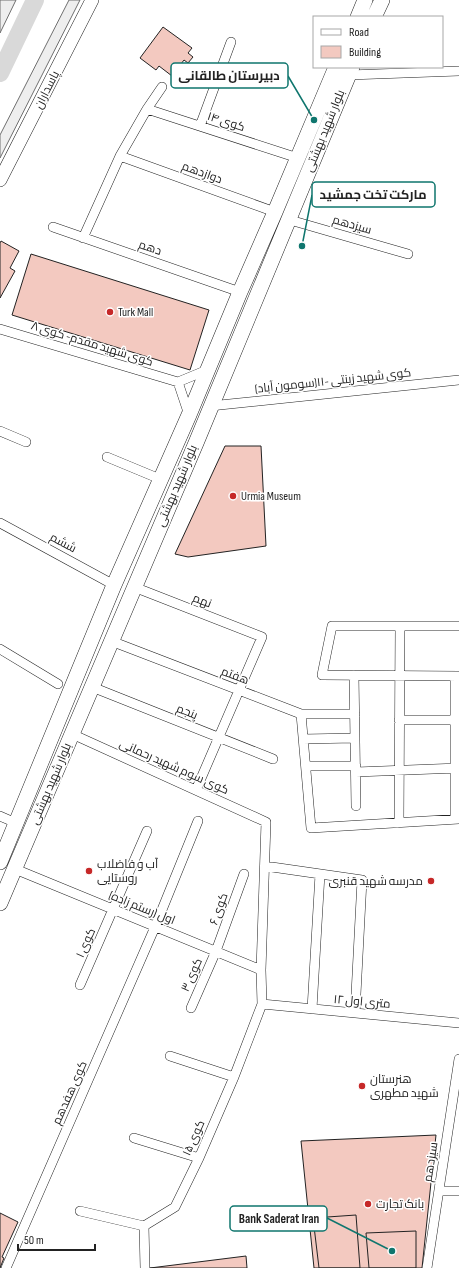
<svg xmlns="http://www.w3.org/2000/svg" width="459" height="1268" viewBox="0 0 459 1268" font-family="'Sofia Sans Condensed',Cairo,sans-serif">
<style>
.green{fill:#eee;stroke:#6f6f6f}
.lines{fill:none;stroke-linecap:round;stroke-linejoin:round}
.river{stroke:#d9d9d9;stroke-width:18}
.building{fill:#f3c9c0;stroke:#222}
.minor-casing{stroke:#222;stroke-width:10}
.secondary-casing{stroke:#222;stroke-width:14}
.primary-casing{stroke:#222;stroke-width:16}
.minor{stroke:#fff;stroke-width:9}
.secondary{stroke:#fff;stroke-width:13}
.primary{stroke:#fff;stroke-width:15}
.poi-dot{fill:#c62828;stroke:#fff;stroke-width:1.5}
.labels{text-anchor:middle;dominant-baseline:central;stroke-width:3;stroke-linejoin:round;paint-order:stroke}
.street-label{font-size:12px;fill:#222;stroke:#fff}
.poi-label{font-size:12px;fill:#222;stroke:#fff;text-anchor:start}
.leader{fill:none;stroke:#0f766e;stroke-width:1.5}
.callout-dot{fill:#0f766e;stroke:#fff;stroke-width:1.5}
.callout{fill:#fff;stroke:#0f766e;stroke-width:1.5}
.callout-label{font-size:13px;text-anchor:middle;font-weight:bold;fill:#222}
</style>
<rect width="100%" height="100%" fill="#fff"/>
<path class="green" d="M 0,0 L 16,0 L 0,33 Z
M 69,0 L 80,0 L 0,158 L 0,135 Z"/>
<g class="lines">
<path class="river" d="M 0,73 L 35,0"/>
</g>
<path class="building" d="M 163,27 L 192,48 L 188,53 L 193,57 L 188,63 L 184,60 L 172,76 L 159,66 L 156,70 L 140,58 Z
M 1,241 L 19,251 L 10,268 L 15,271 L 0,298 L 0,243 Z
M 31,254 L 209,310 L 190,370 L 12,315 Z
M 225,446 L 261,446 L 266,546 L 188,557 L 175,554 Z
M 436,1135 L 422,1268 L 314,1268 L 301,1141 Z
M 0,1213 L 18,1222 L 2,1257 L 4,1258 L 0,1268 Z
M 356,1215 L 360,1268 L 319,1268 L 313,1218 Z
M 416,1231 L 416,1268 L 369,1268 L 366,1233 Z
M 246,1256 L 247,1268 L 150,1268 Z"/>
<g class="lines">
<g class="minor-casing">
<path id="minor" d="M 349,75 L 459,71
M 147,109 L 298,158
M 200,126 L 231,42
M 120,156 L 275,212
M 290,220 L 408,254
M 53,227 L 240,292
M 83,238 L 120,156 L 147,109 L 162,87
M 0,329 L 178,382
M 210,406 L 459,380
M 189,415 L 178,382 L 207,370
M 0,431 L 26,442
M 107,457 L 160,479
M 0,523 L 114,585
M 134,587 L 262,637 L 196,790
M 459,626 L 332,626 L 322,675 L 459,676
M 111,641 L 301,714 L 355,714
M 0,649 L 58,684
M 354,675 L 356,806
M 92,687 L 273,759
M 301,714 L 311,828 L 459,819
M 399,720 L 459,720
M 72,734 L 266,822 L 261,970 L 262,1004 L 234,1077 L 199,1158 L 175,1207 L 144,1226 L 145,1268
M 303,739 L 355,738
M 306,766 L 356,766
M 356,772 L 459,768
M 0,816 L 16,823
M 455,819 L 455,676
M 399,823 L 400,626
M 265,866 L 362,880 L 355,1013
M 15,869 L 261,970
M 80,985 L 147,831
M 262,1004 L 459,1023
M 191,1008 L 216,951 L 244,874
M 312,1009 L 320,874
M 170,1056 L 234,1077
M 134,1138 L 199,1158
M 439,1191 L 459,1191
M 80,1211 L 144,1226
M 6,1268 L 155,927 L 198,821
M 427,1268 L 459,1059"/>
</g>
<g class="secondary-casing">
<path id="secondary" d="M 0,180 L 92,0"/>
</g>
<g class="primary-casing">
<path id="primary" d="M 358,17 L 365,0
M 374,17 L 382,0
M 0,862 L 114,585 L 189,415 L 240,292 L 275,212 L 336,67
M 0,903 L 196,443 L 352,67"/>
</g>
<use href="#minor" class="minor"/>
<use href="#secondary" class="secondary"/>
<use href="#primary" class="primary"/>
</g>
<g class="poi-dot">
<circle cx="110" cy="312" r="4"/>
<circle cx="233" cy="496" r="4"/>
<circle cx="89" cy="871" r="4"/>
<circle cx="431" cy="881" r="4"/>
<circle cx="362" cy="1086" r="4"/>
<circle cx="368" cy="1204" r="4"/>
</g>
<g class="labels">
<g class="street-label">
<text transform="translate(47 90) rotate(-63)">پاسداران</text>
<text transform="translate(226 122) rotate(18)">کوی ۱۴</text>
<text transform="translate(325 131) rotate(-68)">بلوار شهید بهشتی</text>
<text transform="translate(202 173) rotate(20)">دوازدهم</text>
<text transform="translate(352 225) rotate(16)">سیزدهم</text>
<text transform="translate(150 248) rotate(19)">دهم</text>
<text transform="translate(92 344) rotate(17)">کوی شهید مقدم- کوی ۸</text>
<text transform="translate(333 381) rotate(-6)">کوی شهید زینتی -۱۱(سومون آباد)</text>
<text transform="translate(177 486) rotate(-67)">بلوار شهید بهشتی</text>
<text transform="translate(63 543) rotate(28)">ششم</text>
<text transform="translate(202 601) rotate(21)">نهم</text>
<text transform="translate(235 676) rotate(21)">هفتم</text>
<text transform="translate(187 712) rotate(22)">پنجم</text>
<text transform="translate(174 767) rotate(24)">کوی سوم شهید رحمانی</text>
<text transform="translate(51 784) rotate(-67)">بلوار شهید بهشتی</text>
<text transform="translate(142 908) rotate(22)">اول (رستم زاده)</text>
<text transform="translate(219 909) rotate(-70)">کوی ۶</text>
<text transform="translate(86 943) rotate(-66)">کوی ۱</text>
<text transform="translate(192 975) rotate(-66)">کوی ۳</text>
<text transform="translate(362 1002) rotate(5)">۱۲ متری اول</text>
<text transform="translate(70 1093) rotate(-66)">کوی هفدهم</text>
<text transform="translate(194 1138) rotate(-66)">کوی ۱۵</text>
<text transform="translate(431 1162) rotate(-81)">سیزدهم</text>
</g>
<g class="poi-label">
<text x="118" y="312">Turk Mall</text>
<text x="241" y="496">Urmia Museum</text>
<text x="97" y="864">آب و فاضلاب<tspan x="97" dy="14">روستایی</tspan></text>
<text x="423" y="881" text-anchor="end">مدرسه شهید قنبری</text>
<text x="370" y="1079">هنرستان<tspan x="370" dy="14">شهید مطهری</tspan></text>
<text x="376" y="1204">بانک تجارت</text>
</g>
</g>
<path class="leader" d="M314 120L288 76M302 246L312 195M392 1251L327 1218"/>
<g class="callout-dot">
<circle cx="314" cy="120" r="4"/>
<circle cx="302" cy="246" r="4"/>
<circle cx="392" cy="1251" r="4"/>
</g>
<g class="callout">
<rect x="171" y="63" width="117" height="25" rx="4"/>
<rect x="312" y="182" width="123" height="25" rx="4"/>
<rect x="230" y="1206" width="97" height="25" rx="4"/>
</g>
<g class="callout-label">
<text x="229" y="80">دبیرستان طالقانی</text>
<text x="373" y="199">مارکت تخت جمشید</text>
<text x="279" y="1223">Bank Saderat Iran</text>
</g>
<rect x="313" y="16" width="130" height="52" fill="#ffffff" stroke="#a7a7a7"/>
<rect x="321" y="29" width="20" height="6" fill="#ffffff" stroke="#a7a7a7"/>
<text x="349" y="36" font-size="12" fill="#222222">Road</text>
<rect x="321" y="46" width="20" height="12" fill="#f3c9c0" stroke="#a7a7a7"/>
<text x="349" y="56" font-size="12" fill="#222222">Building</text>
<path d="M18 1244v6h77v-6" fill="none" stroke="#222222" stroke-width="2"/>
<text x="24" y="1244" font-size="12" fill="#222222" stroke="#ffffff" stroke-width="3" paint-order="stroke">50 m</text>
</svg>
